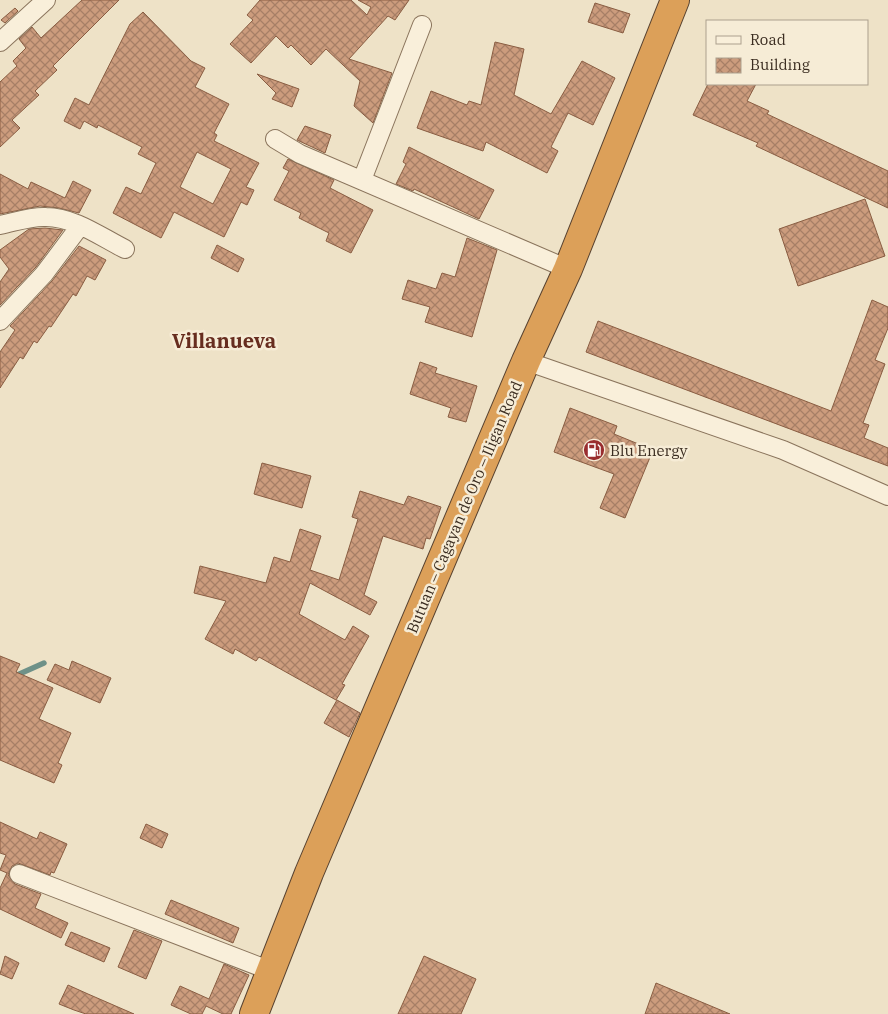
<svg xmlns="http://www.w3.org/2000/svg" width="888" height="1014" viewBox="0 0 888 1014" font-family="'IBM Plex Serif',serif">
<style>
.lines{fill:none;stroke-linecap:round;stroke-linejoin:round}
.stream{stroke:#6e9188;stroke-width:5.5}
.building{fill:url(#building-cross-hatch);stroke:#895d42;fill-rule:evenodd}
.street-casing{stroke:#8a745c;stroke-width:20}
.highway-casing{stroke:#584230;stroke-width:30}
.street{stroke:#f9efda;stroke-width:18}
.highway{stroke:#dca059;stroke-width:28}
.labels{text-anchor:middle;dominant-baseline:central;stroke-width:5;stroke-linejoin:round;paint-order:stroke}
.poi-label{font-size:15px;fill:#3a2c20;stroke:#f6ecd6;text-anchor:start}
.street-label{font-size:15px;fill:#3a2c20;stroke:#f6ecd6}
.district-label{font-size:20px;font-weight:bold;fill:#672d1f;stroke:#f6ecd6}
</style>
<defs>
<pattern id="building-cross-hatch" width="8" height="8" patternUnits="userSpaceOnUse" patternTransform="scale(1.25)"><rect width="8" height="8" fill="#cc9c7d"/><path d="M0 0l8 8M0 8l8-8" fill="none" stroke="#a77f66"/></pattern>
</defs>
<rect width="100%" height="100%" fill="#eee2c7"/>
<g class="lines">
<path class="stream" d="M 0,680 L 6,680 L 44,663"/>
</g>
<path class="building" d="M 82,0 L 119,0 L 53,66 L 57,70 L 35,91 L 39,95 L 12,120 L 20,128 L 0,147 L 0,82 L 17,66 L 13,61 L 26,48 L 19,39 L 32,27 L 41,38 Z
M 260,0 L 351,0 L 367,15 L 371,7 L 358,0 L 409,0 L 395,20 L 388,16 L 349,59 L 392,73 L 373,123 L 354,106 L 360,81 L 326,49 L 311,65 L 291,45 L 288,48 L 276,36 L 251,63 L 230,44 L 253,20 L 247,15 Z
M 595,3 L 630,14 L 623,33 L 588,22 Z
M 15,8 L 18,11 L 5,23 L 1,20 Z
M 143,12 L 191,61 L 205,68 L 195,87 L 229,104 L 214,133 L 217,135 L 214,141 L 259,163 L 246,187 L 254,190 L 247,205 L 241,202 L 224,237 L 174,212 L 161,238 L 113,213 L 126,187 L 141,194 L 156,163 L 138,154 L 142,147 L 98,125 L 97,128 L 84,121 L 80,129 L 64,121 L 75,98 L 89,105 L 130,24 ZM 197,152 L 231,169 L 213,204 L 180,187 Z
M 495,42 L 524,49 L 514,95 L 551,114 L 582,61 L 615,78 L 593,125 L 568,113 L 551,147 L 558,151 L 547,173 L 486,142 L 483,151 L 417,128 L 431,91 L 467,105 L 469,101 L 481,105 Z
M 257,74 L 299,89 L 292,107 L 272,99 L 276,93 Z
M 708,84 L 756,84 L 747,101 L 769,111 L 767,114 L 888,171 L 888,208 L 756,146 L 758,143 L 693,115 Z
M 305,126 L 331,135 L 325,153 L 297,140 Z
M 409,147 L 494,190 L 479,219 L 414,189 L 413,191 L 396,184 L 406,164 L 403,162 Z
M 288,159 L 334,180 L 330,188 L 373,210 L 351,253 L 326,241 L 329,233 L 299,218 L 301,213 L 274,200 L 289,171 L 283,168 Z
M 0,174 L 28,189 L 31,182 L 65,198 L 73,181 L 91,190 L 79,213 L 59,208 L 40,206 L 0,214 Z
M 865,199 L 885,256 L 798,286 L 779,229 Z
M 45,228 L 63,230 L 36,267 L 0,305 L 0,282 L 9,269 L 0,257 L 0,250 L 29,229 Z
M 467,238 L 497,250 L 472,337 L 425,322 L 430,307 L 402,299 L 408,280 L 436,289 L 442,273 L 455,277 Z
M 217,245 L 244,259 L 238,272 L 211,258 Z
M 79,246 L 106,260 L 95,280 L 87,276 L 76,296 L 73,294 L 51,327 L 49,326 L 37,343 L 34,341 L 23,359 L 20,357 L 0,388 L 0,352 L 15,330 L 10,326 L 52,281 Z
M 872,300 L 888,307 L 888,328 L 875,360 L 885,364 L 863,423 L 869,425 L 864,438 L 888,448 L 888,466 L 586,352 L 598,321 L 831,411 Z
M 420,362 L 437,368 L 435,373 L 477,386 L 466,422 L 448,417 L 451,408 L 410,394 Z
M 570,408 L 617,426 L 614,434 L 653,450 L 625,518 L 600,508 L 614,474 L 554,452 Z
M 262,463 L 311,476 L 302,508 L 254,494 Z
M 360,491 L 404,505 L 408,496 L 441,507 L 430,539 L 426,538 L 423,549 L 383,536 L 364,595 L 377,602 L 370,615 L 310,583 L 299,614 L 345,640 L 353,626 L 369,636 L 342,684 L 345,685 L 336,700 L 259,657 L 256,661 L 235,649 L 233,654 L 205,639 L 226,601 L 194,593 L 200,566 L 266,583 L 274,557 L 290,562 L 300,529 L 321,536 L 310,570 L 339,580 L 358,519 L 352,517 Z
M 0,656 L 20,664 L 16,672 L 53,688 L 39,719 L 71,733 L 58,763 L 62,765 L 54,783 L 0,760 Z
M 72,661 L 111,678 L 100,703 L 47,680 L 55,664 L 69,670 Z
M 337,700 L 360,713 L 349,737 L 324,723 Z
M 0,822 L 37,839 L 40,832 L 67,844 L 54,873 L 51,872 L 50,875 L 18,863 L 12,866 L 8,875 L 15,884 L 41,894 L 35,908 L 68,923 L 61,938 L 0,909 L 0,888 L 7,873 L 0,870 L 6,855 L 0,853 Z
M 146,824 L 168,834 L 162,848 L 140,838 Z
M 171,900 L 239,928 L 233,943 L 165,914 Z
M 134,930 L 162,941 L 146,979 L 118,967 Z
M 71,932 L 110,948 L 104,962 L 65,945 Z
M 5,956 L 19,963 L 12,979 L 0,974 Z
M 424,956 L 476,979 L 461,1014 L 398,1014 Z
M 224,964 L 249,975 L 231,1014 L 223,1014 L 206,1006 L 202,1014 L 191,1014 L 171,1005 L 180,986 L 209,999 Z
M 656,983 L 730,1014 L 645,1014 Z
M 68,985 L 88,994 L 134,1014 L 86,1014 L 74,1010 L 59,1004 Z"/>
<g class="lines">
<g class="street-casing">
<path id="street" d="M 0,42 L 46,0
M 275,139 L 300,154 L 568,269
M 362,180 L 422,25
M 0,225 C 15,222 31,216 46,217 C 74,217 101,237 125,249
M 0,321 L 44,274 L 80,226
M 526,361 L 783,450 L 888,496
M 19,874 L 271,971"/>
</g>
<g class="highway-casing">
<path id="highway" d="M 254,1014 L 309,873 L 526,361 L 568,269 L 675,0"/>
</g>
<use href="#street" class="street"/>
<use href="#highway" class="highway"/>
</g>
<defs>
<g id="fuel-disc" transform="scale(1.125)"><circle r="9.5" fill="#992d2f" stroke="#f6ecd6"/><path d="M-5.5-6h7V0h2V4h1.3V-2.5L3-4.5l.8-.8L6-3V5H2.5V1h-1V6h-7ZM-4.2-4.7v3.2H.2V-4.7Z" fill="#fff"/></g>
</defs>
<g fill-rule="evenodd">
<use href="#fuel-disc" x="594" y="450"/>
</g>
<g class="labels">
<g class="poi-label">
<text x="610" y="450">Blu Energy</text>
</g>
<g class="street-label">
<text transform="translate(464 507) rotate(-67)">Butuan – Cagayan de Oro – Iligan Road</text>
</g>
<g class="district-label">
<text x="224" y="340">Villanueva</text>
</g>
</g>
<rect x="706" y="20" width="162" height="65" fill="#f6ecd6" stroke="#ab9f8d"/>
<rect x="716" y="36" width="25" height="8" fill="#f9efda" stroke="#ab9f8d"/>
<text x="750" y="45" font-size="15" fill="#3a2c20">Road</text>
<rect x="716" y="58" width="25" height="15" fill="url(#building-cross-hatch)" stroke="#ab9f8d"/>
<text x="750" y="70" font-size="15" fill="#3a2c20">Building</text>
</svg>
